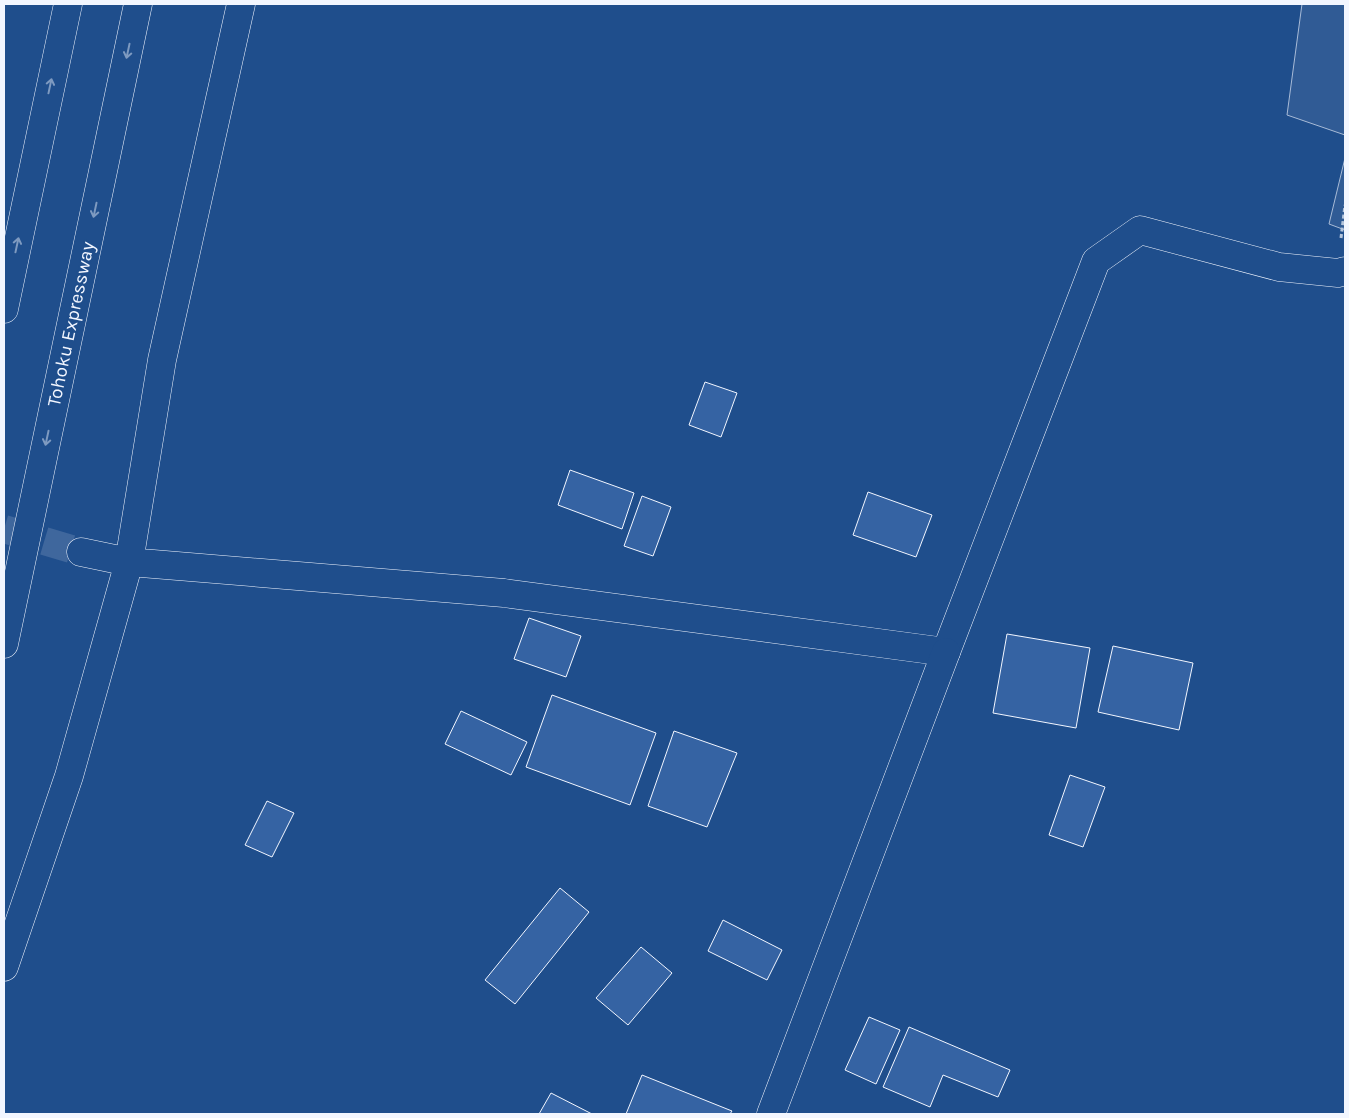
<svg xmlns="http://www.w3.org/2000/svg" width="1349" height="1118" viewBox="0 0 1349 1118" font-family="Karla,sans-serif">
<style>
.built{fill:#305b95;stroke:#a8bbd7}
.building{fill:#3563a3;stroke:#f2f6ff}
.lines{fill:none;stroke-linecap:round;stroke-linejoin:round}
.street-tunnel{stroke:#3f679d;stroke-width:28;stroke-dasharray:28 14;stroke-linecap:butt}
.street-casing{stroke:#f2f6ff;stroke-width:29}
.secondary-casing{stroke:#f2f6ff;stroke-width:29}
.highway-casing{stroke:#f2f6ff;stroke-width:29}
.path{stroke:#b3c4dc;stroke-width:3;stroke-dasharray:4 2.5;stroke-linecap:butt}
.street{stroke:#1f4e8c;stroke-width:28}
.secondary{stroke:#1f4e8c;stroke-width:28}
.highway{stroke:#1f4e8c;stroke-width:28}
.oneway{stroke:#7e9ac0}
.labels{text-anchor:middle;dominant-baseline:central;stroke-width:4;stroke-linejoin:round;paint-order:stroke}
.street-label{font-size:19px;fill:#f2f6ff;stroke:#1f4e8c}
</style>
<rect width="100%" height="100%" fill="#1f4e8c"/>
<path class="built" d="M 1302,4 L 1345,4 L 1345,135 L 1287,115 Z
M 1345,158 L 1345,230 L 1329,224 Z"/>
<path class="building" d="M 705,382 L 737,393 L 721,437 L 689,425 Z
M 570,470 L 634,493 L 622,529 L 558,505 Z
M 868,492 L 932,515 L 916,557 L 853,535 Z
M 642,496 L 671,507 L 653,556 L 624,546 Z
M 529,618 L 581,636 L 566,677 L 514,659 Z
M 1007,634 L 1090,648 L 1076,728 L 993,713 Z
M 1113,646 L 1193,663 L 1179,730 L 1098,712 Z
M 552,695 L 656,733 L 630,805 L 526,767 Z
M 461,711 L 527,742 L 511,775 L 445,744 Z
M 674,731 L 737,753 L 707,827 L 648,806 Z
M 1070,775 L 1105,787 L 1083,847 L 1049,835 Z
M 267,801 L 294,813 L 272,857 L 245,845 Z
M 560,888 L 589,912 L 515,1004 L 485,980 Z
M 723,920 L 782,950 L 767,980 L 708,951 Z
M 641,947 L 672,973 L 628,1025 L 596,998 Z
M 869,1017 L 900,1030 L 876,1084 L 845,1070 Z
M 909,1027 L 1010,1070 L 998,1097 L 943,1075 L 930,1107 L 883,1087 Z
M 642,1075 L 732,1111 L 730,1114 L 626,1114 Z
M 551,1093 L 592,1114 L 539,1114 Z"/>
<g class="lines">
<path class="street-tunnel" d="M 4,529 L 81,552"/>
<g class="street-casing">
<path id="street" d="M 81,552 L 129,562 L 504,593 L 946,652 L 1096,261 L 1140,230 L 1279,267 L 1338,273 L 1345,271
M 4,967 L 69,776 L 129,562 L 162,360 L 241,4"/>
</g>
<g class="secondary-casing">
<path id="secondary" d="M 771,1114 L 946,652"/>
</g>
<g class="highway-casing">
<path id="highway" d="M 4,309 L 68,4
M 4,644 L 138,4"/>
</g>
<path class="path" d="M 1341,238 L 1345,205"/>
<use href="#street" class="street"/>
<use href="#secondary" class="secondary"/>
<use href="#highway" class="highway"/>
</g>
<defs><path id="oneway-shaft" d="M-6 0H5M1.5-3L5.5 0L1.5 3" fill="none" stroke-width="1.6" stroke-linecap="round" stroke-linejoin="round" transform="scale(1.25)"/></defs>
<g class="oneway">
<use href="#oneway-shaft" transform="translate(128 51) rotate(102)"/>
<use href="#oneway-shaft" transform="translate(50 86) rotate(-78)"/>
<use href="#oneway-shaft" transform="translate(95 210) rotate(102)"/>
<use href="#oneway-shaft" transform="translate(17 245) rotate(-78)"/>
<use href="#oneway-shaft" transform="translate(47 438) rotate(102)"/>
</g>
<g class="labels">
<g class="street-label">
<text transform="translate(71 324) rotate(-78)">Tohoku Expressway</text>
</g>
</g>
<rect width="1349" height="1118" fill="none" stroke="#f2f6ff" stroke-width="10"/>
</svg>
